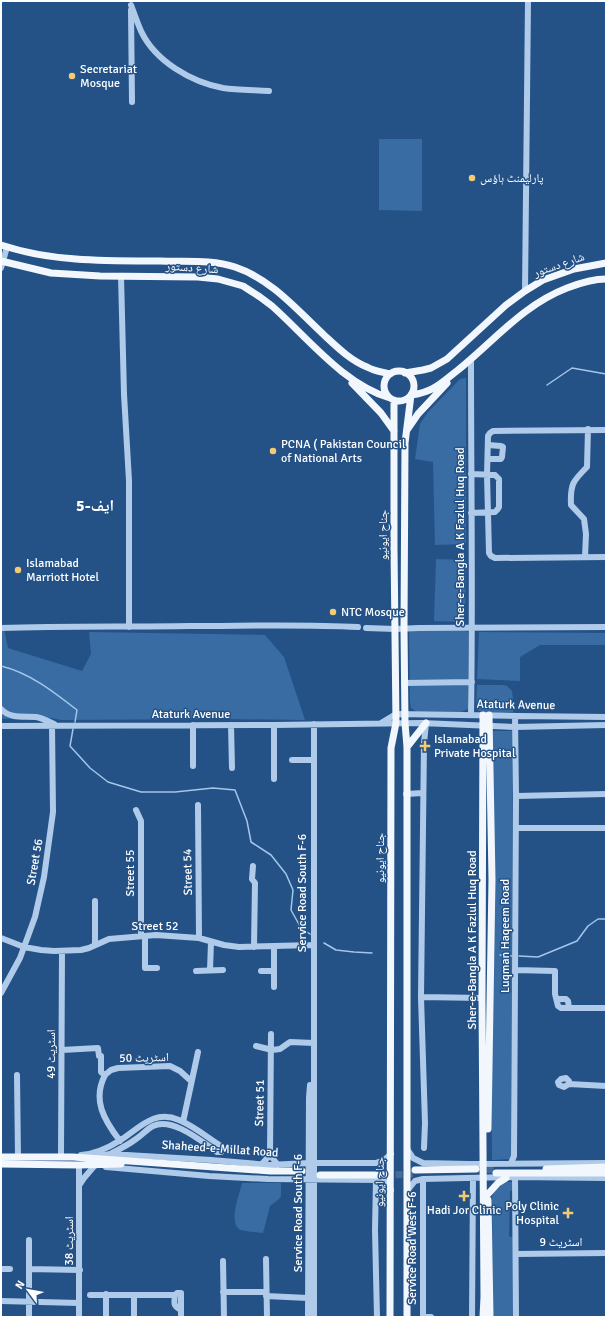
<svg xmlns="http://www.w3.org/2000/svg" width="607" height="1318" viewBox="0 0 607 1318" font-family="Signika,'Noto Naskh Arabic',sans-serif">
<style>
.green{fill:#386ca3}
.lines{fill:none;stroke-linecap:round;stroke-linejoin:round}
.stream{stroke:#a3c6ea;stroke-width:1.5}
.major-tunnel{stroke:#456c99;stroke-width:7;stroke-dasharray:7 3.5;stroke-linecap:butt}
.minor{stroke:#afcbe9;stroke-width:6}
.major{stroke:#f2f7fe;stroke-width:7}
.poi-dot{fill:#f3cb72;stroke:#245287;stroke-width:1.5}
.labels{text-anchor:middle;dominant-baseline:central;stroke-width:3;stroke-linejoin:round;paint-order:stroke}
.poi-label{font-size:12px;fill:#fff;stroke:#245287;text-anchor:start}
.street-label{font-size:12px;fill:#fff;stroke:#245287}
.district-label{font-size:16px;font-weight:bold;fill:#fff;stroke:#245287}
</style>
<rect width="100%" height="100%" fill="#245287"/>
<path class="green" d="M 379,139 L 422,139 L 422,211 L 379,210 Z
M 466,378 L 466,544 L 435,545 L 433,462 L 415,459 L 420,424 L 428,412 L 460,379 Z
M 436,559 L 466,560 L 465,622 L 434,621 Z
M 1,629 L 4,629 L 8,648 L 82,671 L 91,654 L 89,632 L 265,635 L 284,657 L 305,720 L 224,719 L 61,720 L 51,718 L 1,719 Z
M 409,631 L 466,631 L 468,633 L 468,709 L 461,712 L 417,712 L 411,708 L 410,702 Z
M 479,632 L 606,633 L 606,645 L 540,645 L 520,657 L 520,681 L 477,679 Z
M 477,685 L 503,685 L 507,686 L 512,691 L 513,700 L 513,712 C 502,712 485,716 476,709 Z
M 489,731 L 513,731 L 511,1159 L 492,1160 Z
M 507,1182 L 514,1182 L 514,1190 L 510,1191 L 509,1236 L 514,1238 L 514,1317 L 493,1317 L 492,1197 C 494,1191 501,1185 507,1182 Z
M 242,1183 L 281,1183 L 281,1196 L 279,1199 L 270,1206 L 263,1233 C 256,1232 248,1232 241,1230 C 227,1224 240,1193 242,1183 Z"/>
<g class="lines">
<path class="stream" d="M 547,385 L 572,368 L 606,374
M 1,666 C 30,673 54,692 77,710 L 75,722
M 73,729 L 70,746 L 90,768 L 108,782 L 141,792 L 175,792 L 213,788 L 235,790 L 247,821 L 251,842 L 271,855 L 286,874 L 293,890 L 291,910 L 301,928 L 310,934
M 324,943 L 336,950 L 354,952 L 372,953
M 500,955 L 512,956
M 519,956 L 538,957 L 577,941 L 588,926 L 598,919 L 606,919"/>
<path class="major-tunnel" d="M 476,1169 L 497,1170
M 385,1175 L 416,1174"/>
<path class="minor" d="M 131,5 C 134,13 137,22 141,31 C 155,61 191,82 223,88 C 237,90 254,90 269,91
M 131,10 L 132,102
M 1,268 L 7,247
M 121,276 L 124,394 L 129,481 L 129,627
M 525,291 L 528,1
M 471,359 C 471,478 473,596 471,715
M 606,430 L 493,431 L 490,433 L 488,436 L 487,475 L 489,553 L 491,556 L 495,558 L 606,557
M 488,459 L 501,459 L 502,457 L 503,447 L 501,446 L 488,445
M 471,513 L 495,512 L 497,510 L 499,507 L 499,479 L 495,475 L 471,474
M 585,557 L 586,534 L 584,519 L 571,505 C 570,484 573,481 587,467 L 588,429
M 1,628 C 64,626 126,627 189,626 C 245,626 302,624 358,627
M 366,628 L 395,629 L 419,628 L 606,627
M 404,683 L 472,682
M 1,709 C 10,719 24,716 36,717 C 42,718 48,721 54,724
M 381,723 L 396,714 L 518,716 L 606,717
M 193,725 L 193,766
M 231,725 L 232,768
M 1,726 L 274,725 L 422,723 L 515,727 L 606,725
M 292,760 L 313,760
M 274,779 L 274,725
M 406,794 L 423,793
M 516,796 L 606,794
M 198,805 L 199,938
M 136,810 L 141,821 L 141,936
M 516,828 L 606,828
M 253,866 L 252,879 L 255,883 L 254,947
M 145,936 L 145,968 L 157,968
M 1,938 L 24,947 L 41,950 L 54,951 L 81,950 L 89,948 L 109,939 L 156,935 L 199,938 L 224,945 L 239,947 L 313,945
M 95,945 L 95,901
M 210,970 L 211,942
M 515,970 L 555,971 L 555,994 L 557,1002
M 196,971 L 223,970
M 261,971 L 274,971
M 274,987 L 274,946
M 1,993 L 20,958 L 35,917 L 44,877 L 53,812 L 52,726
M 421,997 L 482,998
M 569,1008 L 568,1001 L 566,999 L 559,999 L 557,1002 L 558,1006 L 561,1008 L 606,1008
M 256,1046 L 272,1050 L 280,1049 L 290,1042 L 314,1043
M 62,1050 L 98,1048 L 99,1056 L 101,1056 L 101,1072 L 105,1075 L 111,1070 L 118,1068 L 170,1066 L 180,1071 L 191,1081
M 17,1075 L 18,1157
M 105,1075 C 92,1100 104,1120 120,1141
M 569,1084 L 569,1081 L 566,1078 L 561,1079 L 558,1082 L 559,1085 L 564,1087 L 569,1084 L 606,1086
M 183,1122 L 198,1052
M 424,1148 L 425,1123 L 421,997 L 424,743 L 426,723
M 407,1149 L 413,1158 L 423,1163 L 469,1164 L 606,1163
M 81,1155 C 94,1154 108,1148 119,1141 C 139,1129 153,1109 179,1120 C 194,1126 208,1138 221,1146 L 223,1149 L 221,1152 L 217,1152 C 202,1142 173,1117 153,1126 C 147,1129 142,1135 136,1139 C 128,1145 120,1149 112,1153
M 270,1155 L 271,1034
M 61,1156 L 62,951
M 95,1157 L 110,1154 L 211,1160 L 269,1165 L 309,1163 L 376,1163 L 383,1161 L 391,1154
M 511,1163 L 514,1156 L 516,796 L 515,716
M 79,1165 L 79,1317
M 261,1165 L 270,1155 L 278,1165
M 106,1167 L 209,1176 L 268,1179 L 381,1180 L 387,1183 L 391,1190
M 515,1177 L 516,1317
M 376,1179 L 375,1230 L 377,1317
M 423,1179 L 423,1317
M 80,1184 L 84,1178 L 96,1164 L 97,1165
M 407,1191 L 415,1181 L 423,1179 L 515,1177 L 606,1178
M 516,1254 L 606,1253
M 266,1259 L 267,1317
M 223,1261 L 224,1317
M 1,1269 L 10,1269
M 29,1269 L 80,1270
M 223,1292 L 266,1292
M 90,1295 L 175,1295
M 134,1295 L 134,1317
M 266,1296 L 308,1298
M 1,1301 L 79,1303
M 29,1317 L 29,1240
M 106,1317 L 106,1294
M 181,1317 L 181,1293 L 177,1293 L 175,1295 C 174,1303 173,1306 181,1310
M 308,1317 L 309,1098 L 310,1085
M 314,1317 L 314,724
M 423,1317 L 431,1317
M 472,1317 L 473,1178"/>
<path class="major" d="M 1,245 C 52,262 107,261 160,261 C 185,262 212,259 235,267 C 271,279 297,310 324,335 C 337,347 350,360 367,367 C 374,371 382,372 390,374
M 1,261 L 51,273 L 100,276 L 198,277 L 218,279 L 243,286 L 260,297 L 272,306 C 308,338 343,384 390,398
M384 386a15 15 0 1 1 30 0a15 15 0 1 1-30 0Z
M 405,373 L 423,370 L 431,368 L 447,359 L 506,305 L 525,291 L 543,280 L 574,269 L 606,263
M 352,383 L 381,413 L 394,431
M 411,395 C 434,392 441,383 458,370 C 495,340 523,305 567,288 C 580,283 593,279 606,279
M 407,430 L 418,414 L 447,383
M 407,747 L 426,723
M 488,1129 L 492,879 L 489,715
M 1,1157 L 73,1157 L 270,1171 L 302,1171
M 1,1164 L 79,1165 L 121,1164
M 546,1169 L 606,1167
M 415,1170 L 476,1169
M 496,1173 L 606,1173
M 320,1175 L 385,1175
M 488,1194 L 498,1183 L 506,1178
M 488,1200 L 490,1317
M 390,1317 L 391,748 L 396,723 L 394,548 L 394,400
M 407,1317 L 407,747 L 405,723 L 404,629 L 405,443 L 411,395
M 483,1317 L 484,1297 L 482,998 L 483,715"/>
</g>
<g class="poi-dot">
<circle cx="72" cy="76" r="4"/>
<circle cx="472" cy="178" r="4"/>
<circle cx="273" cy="451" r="4"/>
<circle cx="18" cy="570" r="4"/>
<circle cx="333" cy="612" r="4"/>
<path d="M423 740h4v4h4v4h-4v4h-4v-4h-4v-4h4z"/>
<path d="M462 1190h4v4h4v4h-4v4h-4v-4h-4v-4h4z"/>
<path d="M566 1207h4v4h4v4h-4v4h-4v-4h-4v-4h4z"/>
</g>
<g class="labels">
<g class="poi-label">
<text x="80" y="69">Secretariat<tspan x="80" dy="14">Mosque</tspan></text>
<text x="480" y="178">پارلیمنٹ ہاؤس</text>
<text x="281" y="444">PCNA ( Pakistan Council<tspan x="281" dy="14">of National Arts</tspan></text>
<text x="26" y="563">Islamabad<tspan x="26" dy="14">Marriott Hotel</tspan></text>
<text x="341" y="612">NTC Mosque</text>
<text x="434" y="739">Islamabad<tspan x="434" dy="14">Private Hospital</tspan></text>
<text x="559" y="1206" text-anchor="end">Poly Clinic<tspan x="559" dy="14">Hospital</tspan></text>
<text x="464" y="1210" text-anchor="middle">Hadi Jor Clinic</text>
</g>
<g class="street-label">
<text transform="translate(559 265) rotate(-19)">شارع دستور</text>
<text transform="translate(192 268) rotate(4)">شارع دستور</text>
<text transform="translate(383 535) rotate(-90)">جناح ایونیو</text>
<text transform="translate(460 537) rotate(-90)">Sher-e-Bangla A K Fazlul Huq Road</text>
<text transform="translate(516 705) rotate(1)">Ataturk Avenue</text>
<text x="191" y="714">Ataturk Avenue</text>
<text transform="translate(380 858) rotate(-90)">جناح ایونیو</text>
<text transform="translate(35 862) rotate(-80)">Street 56</text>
<text transform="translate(188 872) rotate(-91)">Street 54</text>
<text transform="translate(130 873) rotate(-90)">Street 55</text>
<text transform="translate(302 893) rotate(-90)">Service Road South F-6</text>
<text x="155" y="926">Street 52</text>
<text transform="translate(505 936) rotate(-90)">Luqman Haqeem Road</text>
<text transform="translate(472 940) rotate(-90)">Sher-e-Bangla A K Fazlul Huq Road</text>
<text transform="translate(51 1054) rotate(-90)">اسٹریٹ 49</text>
<text transform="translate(144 1058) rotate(-1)">اسٹریٹ 50</text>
<text transform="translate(260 1103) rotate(-89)">Street 51</text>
<text transform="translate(220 1149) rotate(4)">Shaheed-e-Millat Road</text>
<text transform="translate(380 1182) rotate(-89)">جناح ایونیو</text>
<text transform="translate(298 1213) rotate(-90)">Service Road South F-6</text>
<text transform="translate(69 1241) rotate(-90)">اسٹریٹ 38</text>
<text x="561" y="1242">اسٹریٹ 9</text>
<text transform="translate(412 1248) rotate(-90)">Service Road West F-6</text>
</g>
<g class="district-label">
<text x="95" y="506">ایف-5</text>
</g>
</g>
<rect width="607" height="1318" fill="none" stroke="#ffffff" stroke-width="4"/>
<g transform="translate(28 1290) rotate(302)" stroke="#245287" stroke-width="3" paint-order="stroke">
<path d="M0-3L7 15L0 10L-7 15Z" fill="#ffffff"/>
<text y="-6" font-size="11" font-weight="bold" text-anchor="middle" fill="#ffffff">N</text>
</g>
</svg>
